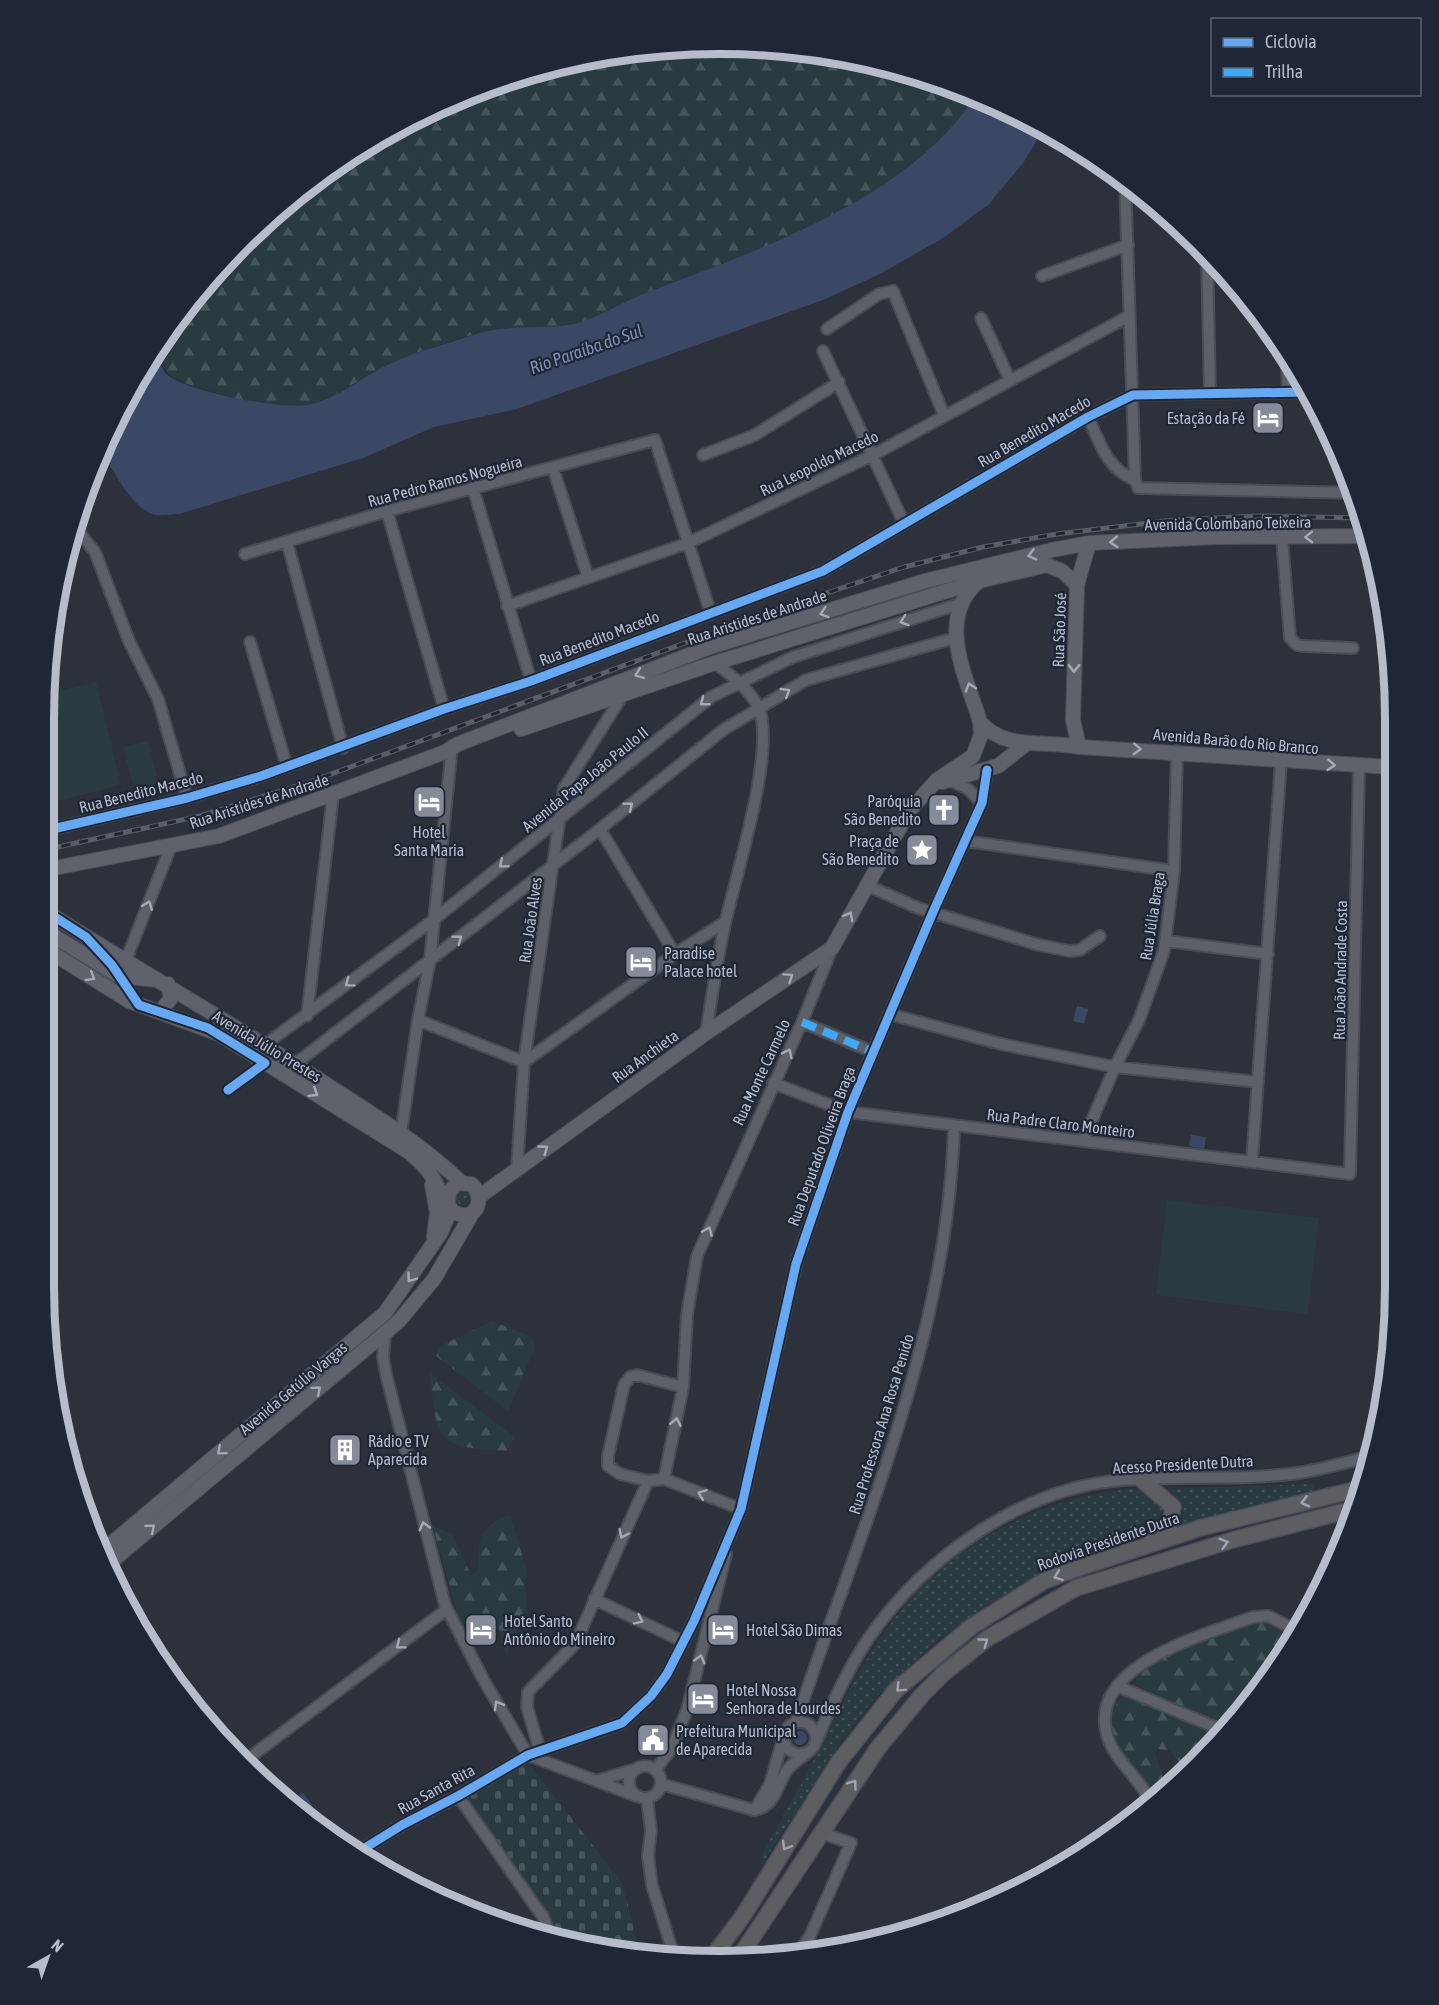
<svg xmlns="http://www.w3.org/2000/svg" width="1439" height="2005" viewBox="0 0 1439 2005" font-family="'Asap Condensed',sans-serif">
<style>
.grass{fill:url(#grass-dots)}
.forest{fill:url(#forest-firs)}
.cemetery{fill:url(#cemetery-stones)}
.garden{fill:#293b41}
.water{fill:#3b4865}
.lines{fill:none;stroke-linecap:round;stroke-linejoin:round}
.minor-casing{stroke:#484c54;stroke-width:14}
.major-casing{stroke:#4a4e58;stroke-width:16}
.highway-casing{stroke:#494d57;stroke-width:18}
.minor{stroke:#5d6069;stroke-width:10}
.major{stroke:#5f626b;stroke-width:14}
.highway{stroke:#5d5e62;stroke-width:15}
.rail-casing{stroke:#5b5e66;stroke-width:5}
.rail{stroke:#1f2636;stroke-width:3;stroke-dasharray:9;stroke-linecap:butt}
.quiet{stroke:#3fa9f5;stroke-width:8;stroke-dasharray:15 8;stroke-linecap:butt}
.cycleway-casing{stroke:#1f2636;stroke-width:13}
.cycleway{stroke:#66a8f1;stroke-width:9}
.oneway{stroke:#a5aab8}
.oneway2{stroke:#a5aab7}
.oneway3{stroke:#a0a4b1}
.labels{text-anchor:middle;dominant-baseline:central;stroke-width:4.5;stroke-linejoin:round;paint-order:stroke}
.poi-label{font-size:16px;fill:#b7bccb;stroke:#1f2636;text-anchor:start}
.street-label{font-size:16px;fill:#b7bccb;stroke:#1f2636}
.water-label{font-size:18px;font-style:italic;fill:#7f8eb2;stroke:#1f2636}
.rim{fill:none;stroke:#b7bccb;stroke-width:8}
</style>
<defs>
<pattern id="grass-dots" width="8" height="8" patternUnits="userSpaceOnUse" patternTransform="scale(1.5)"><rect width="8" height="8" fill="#293b41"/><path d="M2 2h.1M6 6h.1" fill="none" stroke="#46555b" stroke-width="1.8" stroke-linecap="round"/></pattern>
<pattern id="forest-firs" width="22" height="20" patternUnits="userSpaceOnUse" patternTransform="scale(1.5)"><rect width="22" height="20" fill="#293b41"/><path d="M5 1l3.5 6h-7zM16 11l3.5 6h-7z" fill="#46555b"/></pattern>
<pattern id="cemetery-stones" width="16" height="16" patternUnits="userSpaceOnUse" patternTransform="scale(1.5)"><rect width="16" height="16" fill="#293b41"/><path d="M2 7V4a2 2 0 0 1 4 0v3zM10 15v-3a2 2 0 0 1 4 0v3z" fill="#46555b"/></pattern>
</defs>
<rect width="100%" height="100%" fill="#2c313b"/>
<path class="grass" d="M456 1198a7 7 0 1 1 14 0a7 7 0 1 1-14 0Z
M 1313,1484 L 1314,1492 L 1178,1527 C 1188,1510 1181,1503 1167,1489 Z
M 1131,1489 L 1149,1490 L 1164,1505 L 1159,1522 L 1022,1584 L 932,1644 L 873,1700 L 842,1740 L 759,1869 L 764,1851 C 782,1818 801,1785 818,1752 C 842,1705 865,1655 898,1614 C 957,1542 1039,1498 1131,1489 Z"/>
<path class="forest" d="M 764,45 L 895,67 L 975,97 C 907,200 757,251 646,293 C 624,301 596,319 574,324 C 544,330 512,326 482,333 C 448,340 398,358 369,374 C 349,386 331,401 307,405 C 276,411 237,399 207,390 C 175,379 170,384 156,351 L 211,274 L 274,211 L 382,134 L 503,79 L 632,49 Z
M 492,1321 L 532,1337 L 535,1347 L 508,1411 L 436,1356 L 440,1346 Z
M 430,1373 L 515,1437 L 506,1451 C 434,1447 438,1442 430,1373 Z
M 510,1515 L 527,1571 L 525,1581 L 527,1611 L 506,1655 L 497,1623 L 473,1631 L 461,1626 L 433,1527 L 453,1534 L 471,1576 L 478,1570 C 480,1537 476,1529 510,1515 Z
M 1263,1622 L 1293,1637 L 1256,1697 L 1227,1728 L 1165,1701 L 1136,1684 L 1136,1678 L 1158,1659 L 1249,1625 Z
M 1122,1696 L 1130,1697 L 1220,1736 L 1187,1770 L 1169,1750 L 1158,1749 L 1155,1753 L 1167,1792 L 1155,1801 C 1138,1766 1090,1737 1122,1696 Z"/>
<path class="cemetery" d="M 518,1762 L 531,1766 L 622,1883 L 641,1956 L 559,1941 L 552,1919 L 460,1797 Z"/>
<path class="garden" d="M 96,682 L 121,785 L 44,804 L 46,694 Z
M 148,741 L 161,790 L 136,796 L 123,747 Z
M 1167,1200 L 1319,1218 L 1308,1314 L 1156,1295 Z"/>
<path class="water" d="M 975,97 L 1019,113 L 1044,129 L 1023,163 L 989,204 L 943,238 L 880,274 L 823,300 L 517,409 L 434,427 L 363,458 L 179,514 C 172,514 162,516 155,515 C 132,509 112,469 101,449 L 134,381 L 155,352 C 158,358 161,367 165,373 C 181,391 283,410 307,405 C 340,399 364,374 394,362 C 420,350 450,343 477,334 C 508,324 543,330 574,324 C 596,319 624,301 646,293 C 758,250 907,200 975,97 Z
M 1077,1006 L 1088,1009 L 1084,1024 L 1073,1021 Z
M 1191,1135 L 1206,1137 L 1204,1149 L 1189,1146 Z
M793 1738a7 7 0 1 1 14 0a7 7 0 1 1-14 0Z
M 303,1793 L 313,1806 L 305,1811 L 296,1796 Z"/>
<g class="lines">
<g class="minor-casing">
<path id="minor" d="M 1125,179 L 1135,480
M 1207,255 L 1210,394
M 1042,276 L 1128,245
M 981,318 L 1010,380
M 827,329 L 879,294 L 893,291 L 944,415
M 823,351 L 904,523
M 1287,363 L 1288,392
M 1088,417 C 1100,443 1107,469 1135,480 L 1138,488 L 1356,493
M 703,455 L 755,435 L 839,382
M 553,468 L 588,577
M 473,488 L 531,681
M 387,511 L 444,709
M 75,527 L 95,552 L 129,641 L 158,699 L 187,798
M 1282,538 L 1290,638 L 1297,645 L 1302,646 L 1353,648
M 287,542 L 343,748
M 245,554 L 387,511 L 655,440 L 711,614
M 507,606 L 688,543 L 873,455 L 1129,316
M 250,642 L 287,767
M 949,780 L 968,789 L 982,803
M 600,829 L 675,954
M 44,831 L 187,798 L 261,776 L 444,709 L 531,681 L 823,571 L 1088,417 L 1133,395 L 1307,392
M 966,841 L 1174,871
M 866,885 L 918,908 L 1039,945 L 1070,951 L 1080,950 L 1100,936
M 1166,941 L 1268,954
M 126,960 L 171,846
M 889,1014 L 1001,1044 L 1115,1067 L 1258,1082
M 307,1016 L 333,795
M 418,1020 L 524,1062 L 675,954 L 725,922
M 802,1022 L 873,1052
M 706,1033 C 712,996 717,960 725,924 C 735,878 776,750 759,709 C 751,690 731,675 715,663
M 266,1044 L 432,921 L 711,697 L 793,657 L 959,604
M 295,1064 L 600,829 L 723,730 L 806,680 L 955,638
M 773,1083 L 848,1112 L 1350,1174 L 1359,767
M 401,1133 L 418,1020 L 430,960 L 452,746
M 1083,1141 L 1115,1067 L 1139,1020 L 1164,951 L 1174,871 L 1177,751
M 1252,1161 L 1281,761
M 517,1169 L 524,1062 L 564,788 L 624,693
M 385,1334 L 383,1357 L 386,1374 L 445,1605 L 483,1679 L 528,1755
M 683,1387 L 637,1375 L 630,1377 L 624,1385 L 608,1456 L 608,1466 L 620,1474 L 648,1481 L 664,1479 L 741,1509
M 664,1479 L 683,1387 L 687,1315 L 697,1256 L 802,1022 L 832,948
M 594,1599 L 684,1642
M 150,1646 L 163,1667
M 1117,1686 L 1224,1731
M784 1738a16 16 0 1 1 32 0a16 16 0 1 1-32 0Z
M 796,1722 C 861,1527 949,1334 954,1125
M 815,1744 C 830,1708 846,1672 868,1639 C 924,1558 1021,1488 1122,1480 C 1180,1475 1240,1481 1298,1473 C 1324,1469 1349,1462 1373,1455
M 540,1751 L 527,1707 L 528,1692 L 575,1644 L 648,1481
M 528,1755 L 636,1796
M 245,1761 L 447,1609
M629 1782a16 16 0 1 1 32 0a16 16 0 1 1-32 0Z
M 655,1770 L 670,1751 L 687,1710 L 726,1554
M 599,1780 L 636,1769
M 661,1784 L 754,1810
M 458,1796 L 543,1917 L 553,1940
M 647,1799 L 651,1830 L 648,1856 L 652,1885 L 674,1956
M 1151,1804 C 1142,1779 1114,1761 1107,1735 C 1087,1664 1206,1635 1253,1617 L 1268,1616 L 1297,1631
M 756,1808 L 770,1784 L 783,1739
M 754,1810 C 776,1807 777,1783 788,1769 C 793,1763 801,1758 807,1753
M 360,1851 L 402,1825 L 458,1796 L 528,1755 L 622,1723 L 651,1696 L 667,1674 L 694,1621 L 741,1509 L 796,1264 L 848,1112 L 933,912 L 982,803 L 987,770
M 796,1956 L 810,1936 L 851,1843 L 821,1833"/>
</g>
<g class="major-casing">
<path id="major" d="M 978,582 C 935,619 967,678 980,722 C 1007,752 1044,739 1079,747 L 1391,767
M 521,729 L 715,663 L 979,581 L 1047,565 L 1062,571 L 1077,585
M 1079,747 L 1073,720 L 1077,585 L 1089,543
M 942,782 L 998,766 L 1026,744
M 44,870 L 219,836 L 445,752 L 458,744 L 710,647 L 925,581 L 1052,550 L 1089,543 L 1217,537 L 1368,536
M 44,910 C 139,971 237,1026 332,1088 C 377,1117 422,1145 461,1182
M 44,930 L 119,976 L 158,980
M 44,948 L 129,1001 L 219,1034 L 409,1152 C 417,1159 425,1165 431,1175 C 439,1186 444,1208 456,1213 C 477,1223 486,1196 471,1184 L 457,1183 L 449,1192 L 448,1205
M 160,1012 L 171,998 L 168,984
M 432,1185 L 437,1212 L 434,1237
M 480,1196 L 706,1033 L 832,948 L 909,811 L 937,780 L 973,756 L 981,735 L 980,722
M 100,1553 L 385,1313 L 440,1234 L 451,1209
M 106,1566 L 399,1321 L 434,1279 L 473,1212"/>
</g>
<g class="highway-casing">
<path id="highway" d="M 1141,1479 L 1173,1507 L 1170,1524 L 1152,1538
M 713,1956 L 743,1916 L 838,1763 L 896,1690 L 971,1627 L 1044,1581 L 1067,1572 L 1200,1528 L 1362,1488
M 740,1956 L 878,1748 L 922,1695 L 944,1673 L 988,1638 L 1076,1588 L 1236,1539 L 1354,1509"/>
</g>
<use href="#minor" class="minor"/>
<use href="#major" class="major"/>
<use href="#highway" class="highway"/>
<g class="rail-casing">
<path id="rail" d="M 44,850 L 200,816 L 307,783 L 747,620 L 904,567 L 983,547 L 1057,534 L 1174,520 L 1257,516 L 1363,518"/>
</g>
<use href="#rail" class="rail"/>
<path class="quiet" d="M 802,1022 L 873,1052"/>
<g class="cycleway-casing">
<path id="cycleway" d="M 44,831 L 187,798 L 261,776 L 444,709 L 531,681 L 823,571 L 1088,417 L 1133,395 L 1307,392
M 44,910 L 86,937 L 112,965 L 139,1005 L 208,1028 L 265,1063 L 228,1090
M 360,1851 L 402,1825 L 458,1796 L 528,1755 L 622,1723 L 651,1696 L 667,1674 L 694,1621 L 741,1509 L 796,1264 L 848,1112 L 933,912 L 982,803 L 987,770"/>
</g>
<use href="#cycleway" class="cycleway"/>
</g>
<defs><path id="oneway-chevron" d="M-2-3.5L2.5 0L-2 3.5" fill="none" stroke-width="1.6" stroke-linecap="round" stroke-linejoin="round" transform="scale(1.5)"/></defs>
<g class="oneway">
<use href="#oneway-chevron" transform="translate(1309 537) rotate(179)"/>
<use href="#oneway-chevron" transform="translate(1114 542) rotate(177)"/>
<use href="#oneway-chevron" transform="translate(1032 555) rotate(166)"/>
<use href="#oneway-chevron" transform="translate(824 613) rotate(163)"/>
<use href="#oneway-chevron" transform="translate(1074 668) rotate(91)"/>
<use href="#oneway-chevron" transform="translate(639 674) rotate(159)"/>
<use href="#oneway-chevron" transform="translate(970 687) rotate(-107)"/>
<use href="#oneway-chevron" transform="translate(1137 749) rotate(3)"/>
<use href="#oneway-chevron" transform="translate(1331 765) rotate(4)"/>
<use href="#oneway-chevron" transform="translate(849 916) rotate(-61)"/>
<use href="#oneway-chevron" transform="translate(91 977) rotate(31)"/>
<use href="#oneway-chevron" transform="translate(789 977) rotate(-34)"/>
<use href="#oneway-chevron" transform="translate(314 1093) rotate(32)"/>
<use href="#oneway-chevron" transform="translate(544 1149) rotate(-36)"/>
<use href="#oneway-chevron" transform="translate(411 1278) rotate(125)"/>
<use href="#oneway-chevron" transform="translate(317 1390) rotate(-40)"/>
<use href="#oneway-chevron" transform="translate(221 1451) rotate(140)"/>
<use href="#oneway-chevron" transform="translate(151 1528) rotate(-40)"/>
</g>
<g class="oneway2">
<use href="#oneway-chevron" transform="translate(904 621) rotate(162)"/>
<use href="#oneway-chevron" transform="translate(786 692) rotate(-31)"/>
<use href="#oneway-chevron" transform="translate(704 702) rotate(142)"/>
<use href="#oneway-chevron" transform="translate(629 806) rotate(-39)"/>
<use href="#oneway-chevron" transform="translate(503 864) rotate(141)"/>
<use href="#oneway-chevron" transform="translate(148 905) rotate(-69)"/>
<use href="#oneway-chevron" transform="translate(458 939) rotate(-37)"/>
<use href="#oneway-chevron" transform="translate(349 983) rotate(143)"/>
<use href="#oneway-chevron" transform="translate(788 1053) rotate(-64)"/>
<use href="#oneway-chevron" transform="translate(708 1231) rotate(-67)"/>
<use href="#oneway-chevron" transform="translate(676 1422) rotate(-78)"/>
<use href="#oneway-chevron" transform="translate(702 1494) rotate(-159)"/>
<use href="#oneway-chevron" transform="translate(424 1526) rotate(-105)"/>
<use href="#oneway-chevron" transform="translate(623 1534) rotate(115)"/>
<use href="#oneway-chevron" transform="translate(639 1620) rotate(26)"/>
<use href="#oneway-chevron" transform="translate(400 1645) rotate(143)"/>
<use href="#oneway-chevron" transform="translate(700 1659) rotate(-75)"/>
<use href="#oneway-chevron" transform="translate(498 1705) rotate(-120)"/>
</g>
<g class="oneway3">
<use href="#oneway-chevron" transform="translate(1305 1502) rotate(166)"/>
<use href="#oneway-chevron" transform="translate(1224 1543) rotate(-16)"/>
<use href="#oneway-chevron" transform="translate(1058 1576) rotate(160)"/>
<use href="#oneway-chevron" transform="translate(984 1642) rotate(-36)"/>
<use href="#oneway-chevron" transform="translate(900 1688) rotate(135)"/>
<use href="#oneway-chevron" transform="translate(853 1784) rotate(-54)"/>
<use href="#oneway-chevron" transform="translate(786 1846) rotate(122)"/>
</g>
<defs>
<g id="hotel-square" transform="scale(1.725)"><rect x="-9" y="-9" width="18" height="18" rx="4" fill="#868b99" stroke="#1f2636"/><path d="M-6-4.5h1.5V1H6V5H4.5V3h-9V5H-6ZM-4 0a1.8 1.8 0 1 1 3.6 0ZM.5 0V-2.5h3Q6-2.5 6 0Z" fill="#fff"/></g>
<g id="church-square" transform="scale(1.725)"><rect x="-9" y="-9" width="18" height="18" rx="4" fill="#868b99" stroke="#1f2636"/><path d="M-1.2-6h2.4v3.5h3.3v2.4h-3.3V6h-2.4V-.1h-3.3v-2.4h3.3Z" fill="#fff"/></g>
<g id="sight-square" transform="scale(1.725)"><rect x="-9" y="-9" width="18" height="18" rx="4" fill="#868b99" stroke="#1f2636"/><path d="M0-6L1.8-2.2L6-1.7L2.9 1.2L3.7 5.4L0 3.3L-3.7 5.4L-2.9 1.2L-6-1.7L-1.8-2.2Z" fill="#fff"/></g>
<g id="building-square" transform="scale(1.725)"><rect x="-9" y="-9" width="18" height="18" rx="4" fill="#868b99" stroke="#1f2636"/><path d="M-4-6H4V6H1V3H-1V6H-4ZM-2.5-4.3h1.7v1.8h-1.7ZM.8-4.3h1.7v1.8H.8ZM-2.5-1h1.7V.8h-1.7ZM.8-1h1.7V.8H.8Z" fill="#fff"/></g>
<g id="civic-square" transform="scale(1.725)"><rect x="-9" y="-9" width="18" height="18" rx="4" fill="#868b99" stroke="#1f2636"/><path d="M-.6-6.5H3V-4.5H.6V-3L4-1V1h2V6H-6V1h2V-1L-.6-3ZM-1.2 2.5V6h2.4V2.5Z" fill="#fff"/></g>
</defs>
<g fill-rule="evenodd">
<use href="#hotel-square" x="1268" y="418"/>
<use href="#hotel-square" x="429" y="802"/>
<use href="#church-square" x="944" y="810"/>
<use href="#sight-square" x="922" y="850"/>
<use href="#hotel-square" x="641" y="962"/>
<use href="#building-square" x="345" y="1450"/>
<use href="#hotel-square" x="481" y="1630"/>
<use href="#hotel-square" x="723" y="1630"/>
<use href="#hotel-square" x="703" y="1699"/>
<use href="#civic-square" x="653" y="1740"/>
</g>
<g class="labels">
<g class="poi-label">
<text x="1245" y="418" text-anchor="end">Estação da Fé</text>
<text x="921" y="801" text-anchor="end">Paróquia<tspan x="921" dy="18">São Benedito</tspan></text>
<text x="429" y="832" text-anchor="middle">Hotel<tspan x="429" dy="18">Santa Maria</tspan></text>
<text x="899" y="841" text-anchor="end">Praça de<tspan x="899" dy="18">São Benedito</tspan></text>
<text x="664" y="953">Paradise<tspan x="664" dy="18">Palace hotel</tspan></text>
<text x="368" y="1441">Rádio e TV<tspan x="368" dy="18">Aparecida</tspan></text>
<text x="504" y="1621">Hotel Santo<tspan x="504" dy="18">Antônio do Mineiro</tspan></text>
<text x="746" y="1630">Hotel São Dimas</text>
<text x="726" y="1690">Hotel Nossa<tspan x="726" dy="18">Senhora de Lourdes</tspan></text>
<text x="676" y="1731">Prefeitura Municipal<tspan x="676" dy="18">de Aparecida</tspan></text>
</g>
<g class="street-label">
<text transform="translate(1034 431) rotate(-30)">Rua Benedito Macedo</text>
<text transform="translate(819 463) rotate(-26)">Rua Leopoldo Macedo</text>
<text transform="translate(445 481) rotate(-15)">Rua Pedro Ramos Nogueira</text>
<text transform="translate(1228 523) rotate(-1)">Avenida Colombano Teixeira</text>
<text transform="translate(757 617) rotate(-18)">Rua Aristides de Andrade</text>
<text transform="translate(1059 630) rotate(-88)">Rua São José</text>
<text transform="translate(599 638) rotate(-21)">Rua Benedito Macedo</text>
<text transform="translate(1236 741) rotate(5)">Avenida Barão do Rio Branco</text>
<text transform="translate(585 779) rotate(-39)">Avenida Papa João Paulo II</text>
<text transform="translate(141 792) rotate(-14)">Rua Benedito Macedo</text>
<text transform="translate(259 801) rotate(-18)">Rua Aristides de Andrade</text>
<text transform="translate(1152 916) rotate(-81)">Rua Júlia Braga</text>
<text transform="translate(530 920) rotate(-82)">Rua João Alves</text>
<text transform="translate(1340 970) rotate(-89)">Rua João Andrade Costa</text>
<text transform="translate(267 1046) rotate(31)">Avenida Júlio Prestes</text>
<text transform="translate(645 1056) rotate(-36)">Rua Anchieta</text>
<text transform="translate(761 1072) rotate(-65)">Rua Monte Carmelo</text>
<text transform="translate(1061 1123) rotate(7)">Rua Padre Claro Monteiro</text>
<text transform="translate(821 1146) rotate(-70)">Rua Deputado Oliveira Braga</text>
<text transform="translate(293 1388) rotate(-40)">Avenida Getúlio Vargas</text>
<text transform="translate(881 1424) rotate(-73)">Rua Professora Ana Rosa Penido</text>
<text transform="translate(1183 1464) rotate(-3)">Acesso Presidente Dutra</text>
<text transform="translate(1108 1541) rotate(-19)">Rodovia Presidente Dutra</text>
<text transform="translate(436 1789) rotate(-29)">Rua Santa Rita</text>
</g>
<g class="water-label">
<text transform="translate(586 349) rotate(-19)">Rio Paraíba do Sul</text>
</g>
</g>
<path d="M0 0H1439V2005H0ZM719 54H720A665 665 0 0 1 1385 719V1286A665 665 0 0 1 720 1951H719A665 665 0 0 1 54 1286V719A665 665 0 0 1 719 54Z" fill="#1f2636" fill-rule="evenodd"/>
<path class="rim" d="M719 54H720A665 665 0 0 1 1385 719V1286A665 665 0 0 1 720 1951H719A665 665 0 0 1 54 1286V719A665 665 0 0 1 719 54Z"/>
<rect x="1211" y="18" width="210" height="78" fill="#1f2636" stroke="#5c6272" stroke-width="1.5"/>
<rect x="1223" y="38" width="30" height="9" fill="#66a8f1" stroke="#5c6272" stroke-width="1.5"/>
<text x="1265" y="48" font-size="18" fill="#b7bccb">Ciclovia</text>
<rect x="1223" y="68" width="30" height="9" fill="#3fa9f5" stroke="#5c6272" stroke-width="1.5"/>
<text x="1265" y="78" font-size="18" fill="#b7bccb">Trilha</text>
<g transform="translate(48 1957) rotate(40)" stroke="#1f2636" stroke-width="4.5" paint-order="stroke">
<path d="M0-4.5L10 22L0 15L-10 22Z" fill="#b7bccb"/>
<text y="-9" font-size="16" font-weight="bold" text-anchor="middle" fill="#b7bccb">N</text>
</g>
</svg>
